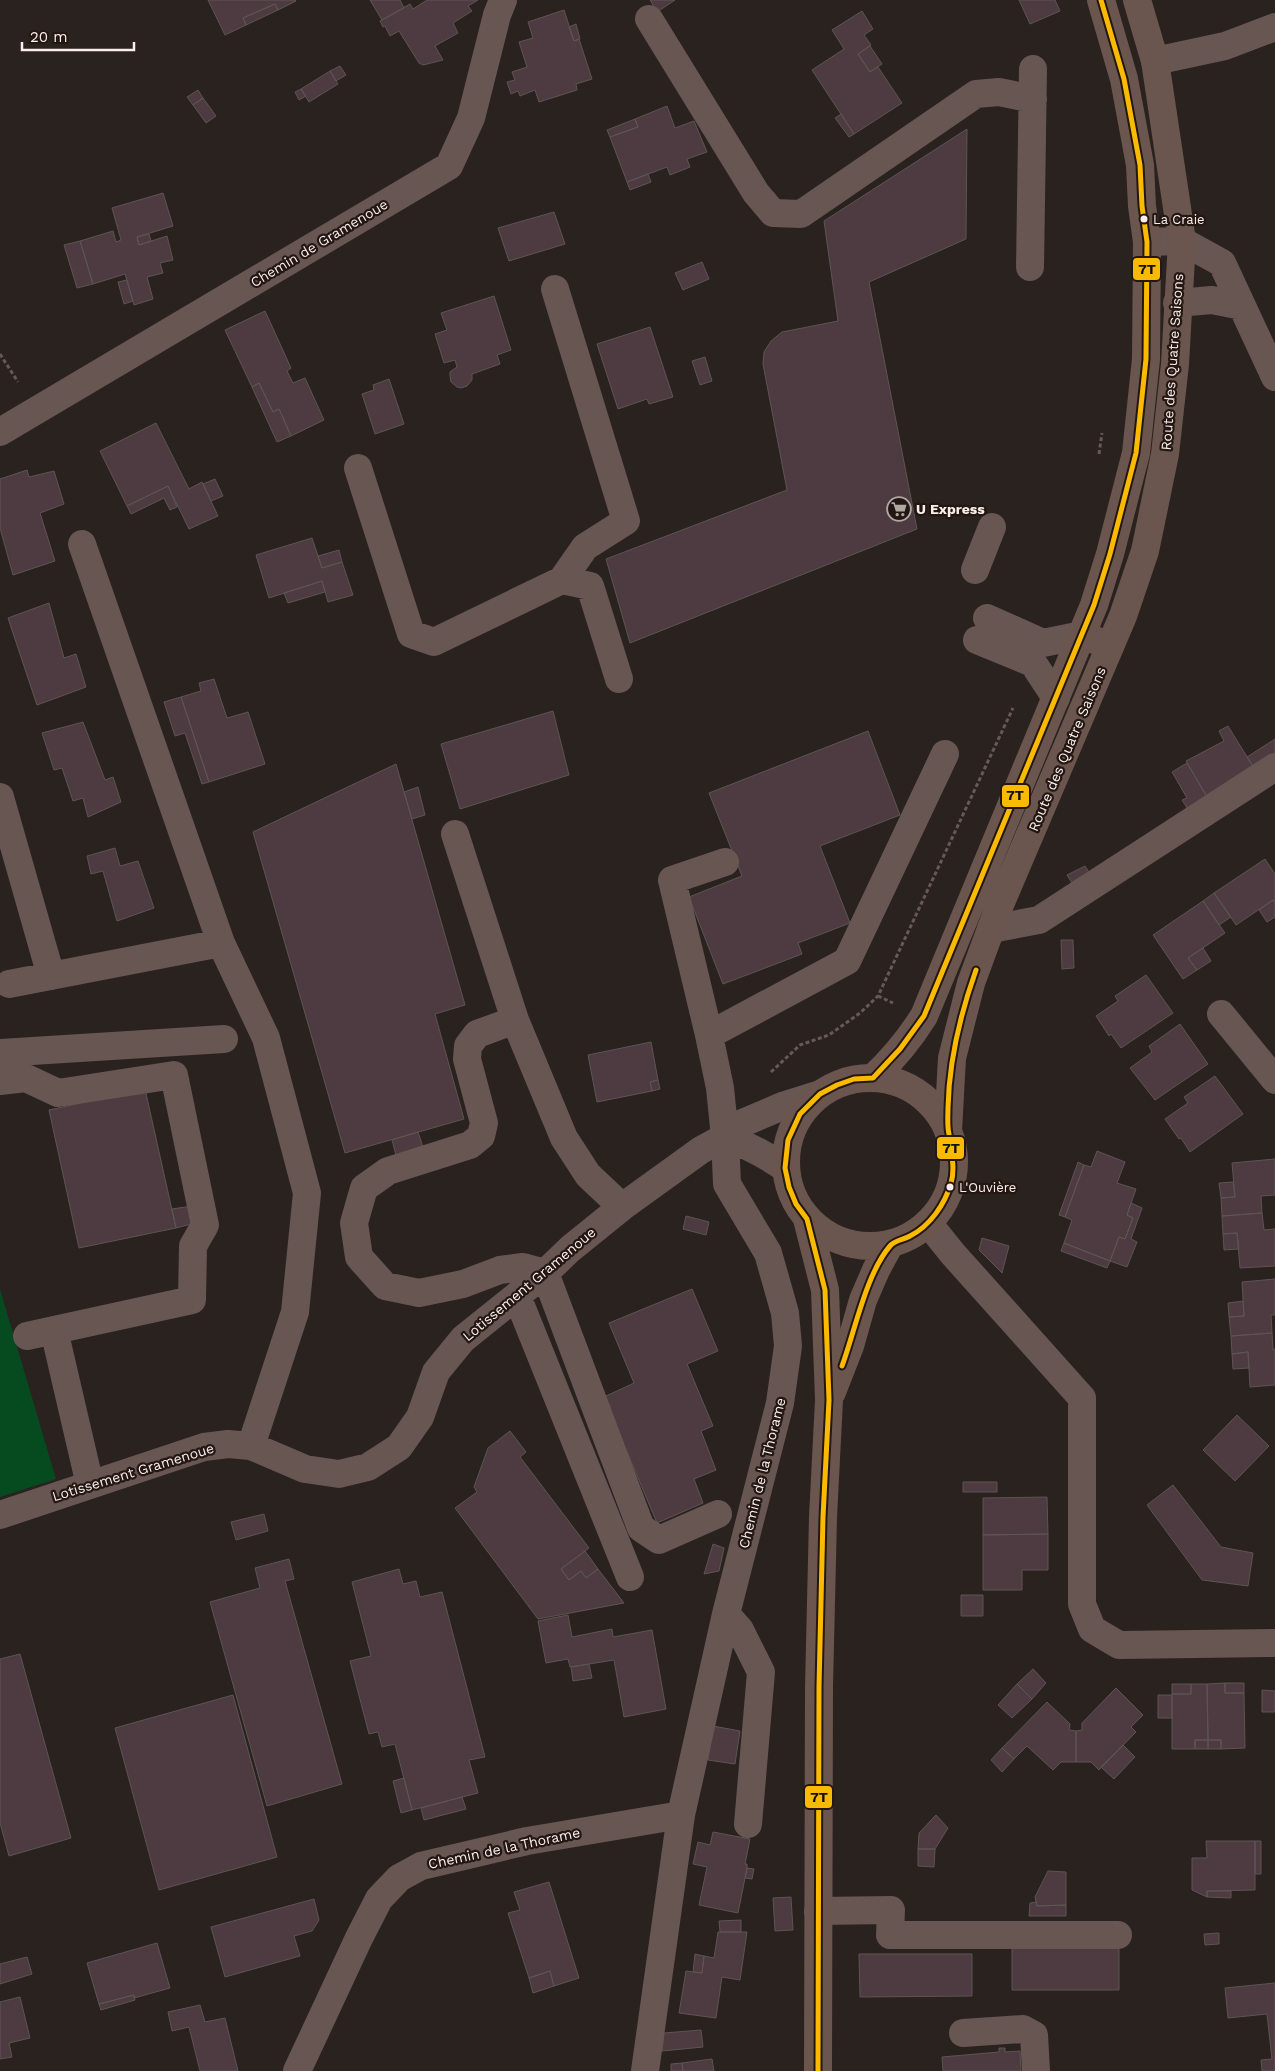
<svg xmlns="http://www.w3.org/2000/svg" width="1275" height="2071" viewBox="0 0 1275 2071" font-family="'Work Sans',sans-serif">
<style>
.green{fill:#064a20}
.building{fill:#4e3b41;stroke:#5c5554}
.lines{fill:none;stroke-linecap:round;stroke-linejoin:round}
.path{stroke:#665956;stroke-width:3;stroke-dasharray:4 2.5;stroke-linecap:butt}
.minor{stroke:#685652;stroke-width:28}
.major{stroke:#6b554f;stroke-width:28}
.bus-1-casing{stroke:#241712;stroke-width:9}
.bus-1{stroke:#faba00;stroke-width:5}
.bus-dot{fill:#f8eeeb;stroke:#241712;stroke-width:2}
.labels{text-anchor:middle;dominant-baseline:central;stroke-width:4.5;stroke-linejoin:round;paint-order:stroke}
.bus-label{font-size:13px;fill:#f8eeeb;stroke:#241712;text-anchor:start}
.street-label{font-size:14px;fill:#f8eeeb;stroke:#241712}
.poi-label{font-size:14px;font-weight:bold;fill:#f8eeeb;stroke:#241712;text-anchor:start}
.line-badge{stroke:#241712;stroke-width:2}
.pale-badge-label{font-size:14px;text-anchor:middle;font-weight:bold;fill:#111}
</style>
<rect width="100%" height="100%" fill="#2a221f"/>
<path class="green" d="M 0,1289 L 56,1479 L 0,1497 Z"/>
<path class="building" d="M 208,0 L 295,0 L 296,1 L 278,10 L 275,4 L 243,18 L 246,25 L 225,35 Z
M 370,0 L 400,0 L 404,8 L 382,20 Z
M 427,0 L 478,0 L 468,6 L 472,11 L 453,23 L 458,33 L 435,46 L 443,60 L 423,65 L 419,63 L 399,31 L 390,36 L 385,26 L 383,27 L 380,21 L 410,4 L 413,9 Z
M 650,0 L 675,0 L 657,12 Z
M 1019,0 L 1055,0 L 1060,11 L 1030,24 Z
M 275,4 L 278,10 L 246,25 L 243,18 Z
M 564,10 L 574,41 L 579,39 L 592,79 L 576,84 L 577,90 L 539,102 L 535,90 L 520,96 L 518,91 L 511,94 L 507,82 L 515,80 L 512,72 L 527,67 L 519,42 L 533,38 L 528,22 Z
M 862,11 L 873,29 L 864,35 L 871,45 L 858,54 L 870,72 L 878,67 L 902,103 L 854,134 L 812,70 L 844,49 L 832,30 Z
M 576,24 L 580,39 L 574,41 L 569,27 Z
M 870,46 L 882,64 L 870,72 L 858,54 Z
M 340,66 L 346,75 L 336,81 L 330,71 Z
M 330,71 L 338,84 L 309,102 L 301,89 Z
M 301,89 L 306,96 L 299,100 L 295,92 Z
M 198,90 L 203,98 L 193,105 L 187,97 Z
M 203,98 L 216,116 L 206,123 L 193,105 Z
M 667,106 L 675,128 L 694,121 L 707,152 L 687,159 L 690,167 L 670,175 L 667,167 L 627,182 L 610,137 L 638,127 L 635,119 Z
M 841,114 L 854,134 L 849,137 L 835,118 Z
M 635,119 L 638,127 L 610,137 L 607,130 Z
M 967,129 L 966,239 L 869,282 L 917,529 L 630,643 L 606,559 L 787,490 L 763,364 L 764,352 L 771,341 L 782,332 L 838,321 L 824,221 Z
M 648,174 L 651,182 L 630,190 L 627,182 Z
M 163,193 L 173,226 L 137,237 L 139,245 L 167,236 L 173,260 L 160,263 L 163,273 L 147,277 L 153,299 L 134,305 L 125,274 L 93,284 L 80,241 L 113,231 L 116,242 L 121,240 L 112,208 Z
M 554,212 L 565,244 L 509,261 L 498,228 Z
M 149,234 L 151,241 L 139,245 L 137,237 Z
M 80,241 L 93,284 L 77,288 L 64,245 Z
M 702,262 L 709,279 L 683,290 L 675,273 Z
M 127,280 L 133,301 L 124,304 L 118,282 Z
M 494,296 L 511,350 L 497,355 L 500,364 L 472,374 L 472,380 L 467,386 L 461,388 L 457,387 L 451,382 L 450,376 L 450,372 L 457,367 L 455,360 L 444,363 L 435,334 L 447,330 L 441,313 Z
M 265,311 L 291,368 L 287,371 L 293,383 L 305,378 L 324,420 L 291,436 L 279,409 L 273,412 L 259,383 L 252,387 L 225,330 Z
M 650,327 L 673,397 L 649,404 L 647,399 L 618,409 L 597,344 Z
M 705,357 L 712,381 L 700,385 L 692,361 Z
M 389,379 L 404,424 L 375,434 L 362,394 L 374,390 L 373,385 Z
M 259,383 L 273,412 L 279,409 L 291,436 L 277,442 L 252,387 Z
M 156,423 L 189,489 L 202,482 L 218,516 L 189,529 L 168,486 L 127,506 L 100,451 Z
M 27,470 L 29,477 L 54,471 L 64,504 L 40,513 L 55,561 L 13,575 L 0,528 L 0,479 Z
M 215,479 L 223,496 L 211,501 L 203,484 Z
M 168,486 L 177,507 L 170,510 L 164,498 L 131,514 L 127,506 Z
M 312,538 L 322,568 L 342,562 L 353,595 L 328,602 L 322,581 L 269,598 L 256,555 Z
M 339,550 L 342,562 L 322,568 L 318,556 Z
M 322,581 L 325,592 L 288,603 L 284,593 Z
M 49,603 L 64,658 L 76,654 L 86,687 L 37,705 L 8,618 Z
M 214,679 L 227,718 L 248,712 L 265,764 L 209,782 L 181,697 L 201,691 L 199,683 Z
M 181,697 L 209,782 L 202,784 L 185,733 L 175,736 L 164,702 Z
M 553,711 L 569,775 L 460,809 L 441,744 Z
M 83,722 L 105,780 L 113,777 L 121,802 L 88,817 L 83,798 L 73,801 L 62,768 L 54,770 L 42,733 Z
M 1228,726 L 1257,773 L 1210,802 L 1186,761 L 1224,741 L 1219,731 Z
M 868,731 L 900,815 L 820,846 L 850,923 L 798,943 L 802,954 L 723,984 L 689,897 L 742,876 L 709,793 Z
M 1275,739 L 1275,759 L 1256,771 L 1247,757 Z
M 1187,763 L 1210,802 L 1191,814 L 1182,800 L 1187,798 L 1172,772 Z
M 396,764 L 465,1005 L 435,1014 L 464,1119 L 345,1153 L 253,832 Z
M 418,787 L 425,815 L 412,819 L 404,792 Z
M 115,848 L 120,866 L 138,861 L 154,908 L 117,921 L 103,871 L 91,874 L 87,856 Z
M 1265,859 L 1275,874 L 1275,903 L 1273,900 L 1236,925 L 1214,893 Z
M 1085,866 L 1092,877 L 1075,888 L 1067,875 Z
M 1214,893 L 1231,917 L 1219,925 L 1203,901 Z
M 1273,900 L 1275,903 L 1275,917 L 1267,922 L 1259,910 Z
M 1203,901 L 1225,933 L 1188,958 L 1197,970 L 1183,979 L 1153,935 Z
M 1061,940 L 1073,940 L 1074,968 L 1062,969 Z
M 1203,948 L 1211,961 L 1197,970 L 1188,958 Z
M 1146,975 L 1173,1013 L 1121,1048 L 1111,1034 L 1109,1036 L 1096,1016 L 1118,1001 L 1115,996 Z
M 1180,1024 L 1208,1064 L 1155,1100 L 1130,1068 L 1152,1052 L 1149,1046 Z
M 651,1042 L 658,1080 L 650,1082 L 652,1091 L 597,1102 L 588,1055 Z
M 1215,1076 L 1243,1114 L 1190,1152 L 1181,1138 L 1179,1139 L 1165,1119 L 1188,1103 L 1184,1097 Z
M 658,1080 L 660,1089 L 652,1091 L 650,1082 Z
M 145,1089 L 176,1228 L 79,1248 L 49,1110 Z
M 418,1132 L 423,1147 L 396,1155 L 392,1140 Z
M 1097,1151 L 1125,1162 L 1117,1183 L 1136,1189 L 1127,1215 L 1133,1218 L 1125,1239 L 1119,1237 L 1110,1261 L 1064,1243 L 1072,1220 L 1065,1217 L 1084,1165 L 1091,1167 Z
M 1275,1159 L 1275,1195 L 1261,1196 L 1262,1213 L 1222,1216 L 1221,1198 L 1235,1197 L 1232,1163 Z
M 1078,1162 L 1084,1165 L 1065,1217 L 1059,1215 Z
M 1233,1182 L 1235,1197 L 1221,1198 L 1219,1183 Z
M 1131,1203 L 1142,1208 L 1131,1239 L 1137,1242 L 1127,1267 L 1110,1261 L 1119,1237 L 1125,1239 L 1133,1218 L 1127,1215 Z
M 192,1206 L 195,1223 L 176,1228 L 172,1209 Z
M 1262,1213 L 1264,1230 L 1275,1229 L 1275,1266 L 1240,1268 L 1237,1233 L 1223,1234 L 1222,1216 Z
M 686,1216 L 709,1222 L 706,1235 L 683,1229 Z
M 1237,1233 L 1239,1249 L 1224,1250 L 1223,1234 Z
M 982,1238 L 1009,1246 L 1002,1273 L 979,1250 Z
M 1064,1243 L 1110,1261 L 1107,1268 L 1061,1251 Z
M 1275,1279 L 1275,1315 L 1271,1315 L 1272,1333 L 1231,1336 L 1229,1317 L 1244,1316 L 1242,1282 Z
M 692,1289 L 718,1351 L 687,1364 L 713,1426 L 701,1431 L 716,1470 L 694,1479 L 703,1503 L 657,1523 L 604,1397 L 634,1383 L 609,1323 Z
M 1243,1301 L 1244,1316 L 1229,1317 L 1228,1303 Z
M 1272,1333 L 1273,1350 L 1275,1349 L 1275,1385 L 1250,1387 L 1248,1352 L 1232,1354 L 1231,1336 Z
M 1248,1352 L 1249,1368 L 1233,1369 L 1232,1354 Z
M 1237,1415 L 1269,1446 L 1235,1481 L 1203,1450 Z
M 510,1431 L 526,1452 L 520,1457 L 589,1548 L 561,1569 L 569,1580 L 581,1571 L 586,1578 L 598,1569 L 624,1603 L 538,1619 L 455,1508 L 477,1492 L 474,1487 L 488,1448 Z
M 963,1482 L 997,1482 L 997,1492 L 963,1492 Z
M 1173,1485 L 1221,1547 L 1253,1553 L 1248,1586 L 1202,1580 L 1147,1505 Z
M 1047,1497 L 1048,1534 L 983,1535 L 983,1498 Z
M 264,1514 L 268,1531 L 236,1540 L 231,1522 Z
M 1048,1534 L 1048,1570 L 1022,1570 L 1022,1590 L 983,1590 L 983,1535 Z
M 713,1544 L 724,1548 L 719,1571 L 704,1574 Z
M 585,1551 L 598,1569 L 586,1578 L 581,1571 L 569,1580 L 561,1569 Z
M 289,1559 L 294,1579 L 285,1581 L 342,1784 L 267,1806 L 210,1602 L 260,1588 L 255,1568 Z
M 399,1569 L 403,1584 L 416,1581 L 420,1597 L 442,1592 L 485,1757 L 469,1760 L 478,1793 L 412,1810 L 395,1744 L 382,1747 L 378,1732 L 369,1734 L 350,1661 L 371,1656 L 352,1582 Z
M 961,1595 L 983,1595 L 983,1616 L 961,1616 Z
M 568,1615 L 572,1637 L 612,1629 L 613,1637 L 652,1630 L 666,1709 L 624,1717 L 614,1660 L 570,1667 L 568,1659 L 546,1663 L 538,1621 Z
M 20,1654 L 71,1838 L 9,1856 L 0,1823 L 0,1659 Z
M 589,1664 L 592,1678 L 573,1681 L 571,1667 Z
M 1033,1669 L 1046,1683 L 1032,1699 L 1017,1684 Z
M 1225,1683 L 1244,1683 L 1244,1693 L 1225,1693 Z
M 1225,1683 L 1225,1693 L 1244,1693 L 1245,1748 L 1221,1749 L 1221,1740 L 1208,1740 L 1207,1684 Z
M 1017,1684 L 1032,1699 L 1012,1718 L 998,1705 Z
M 1172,1684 L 1191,1684 L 1191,1694 L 1172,1694 Z
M 1191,1684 L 1207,1684 L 1208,1740 L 1195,1740 L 1195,1749 L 1172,1749 L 1172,1694 L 1191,1694 Z
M 1116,1688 L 1143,1715 L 1131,1727 L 1136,1732 L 1099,1770 L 1091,1762 L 1076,1762 L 1076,1731 L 1082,1730 L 1082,1723 Z
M 1262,1690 L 1275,1691 L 1275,1712 L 1262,1712 Z
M 233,1695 L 277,1857 L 159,1890 L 115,1728 Z
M 1158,1695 L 1172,1695 L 1172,1718 L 1158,1718 Z
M 1047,1702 L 1070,1724 L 1069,1730 L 1076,1731 L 1076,1762 L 1061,1762 L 1053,1770 L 1027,1746 L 1014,1759 L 1002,1748 Z
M 713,1726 L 740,1731 L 735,1764 L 708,1760 Z
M 1195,1740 L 1208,1740 L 1208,1749 L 1195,1749 Z
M 1208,1740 L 1221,1740 L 1221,1749 L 1208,1749 Z
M 1123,1745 L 1135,1757 L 1114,1779 L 1101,1767 Z
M 1002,1748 L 1014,1759 L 1002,1772 L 991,1760 Z
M 404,1778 L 412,1810 L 401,1813 L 393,1781 Z
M 462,1797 L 466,1809 L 424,1820 L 421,1808 Z
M 936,1815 L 948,1828 L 935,1849 L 918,1849 L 919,1833 Z
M 713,1832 L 750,1839 L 745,1864 L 747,1864 L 747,1868 L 738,1913 L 699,1905 L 707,1867 L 693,1864 L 698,1842 L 710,1845 Z
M 1206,1841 L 1255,1841 L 1255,1890 L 1207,1891 L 1207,1897 L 1192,1890 L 1192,1858 L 1207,1858 Z
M 1255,1841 L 1261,1841 L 1261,1874 L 1255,1874 Z
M 918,1849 L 935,1849 L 934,1867 L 918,1866 Z
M 747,1868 L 754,1869 L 752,1879 L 745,1878 Z
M 1048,1871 L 1066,1872 L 1066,1905 L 1037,1906 L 1035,1897 Z
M 549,1882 L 579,1978 L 554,1986 L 550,1971 L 529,1978 L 508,1913 L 520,1910 L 514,1892 Z
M 1207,1891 L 1231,1891 L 1231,1898 L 1207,1897 Z
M 791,1897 L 793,1930 L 775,1931 L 773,1898 Z
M 314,1899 L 319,1920 L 312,1931 L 294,1936 L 300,1956 L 225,1977 L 211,1927 Z
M 1036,1902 L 1037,1906 L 1066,1905 L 1066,1916 L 1029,1916 L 1030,1903 Z
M 741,1920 L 741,1932 L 720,1932 L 719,1921 Z
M 718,1932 L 747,1932 L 740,1980 L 722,1977 L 716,2018 L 679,2013 L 686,1971 L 702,1973 L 704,1956 L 714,1958 Z
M 1219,1933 L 1219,1944 L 1205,1945 L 1204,1934 Z
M 157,1943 L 170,1988 L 134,1998 L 134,1995 L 99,2004 L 87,1963 Z
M 1119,1947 L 1119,1990 L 1012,1990 L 1012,1948 Z
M 695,1954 L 704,1956 L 702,1973 L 693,1972 Z
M 859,1954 L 972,1954 L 972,1996 L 860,1997 Z
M 27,1957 L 32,1974 L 0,1984 L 0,1964 Z
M 550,1971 L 554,1986 L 533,1993 L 529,1978 Z
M 1275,1983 L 1275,2071 L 1262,2071 L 1261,2060 L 1272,2059 L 1267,2014 L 1228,2018 L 1225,1988 Z
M 134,1995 L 135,2000 L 101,2010 L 99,2004 Z
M 20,1997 L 30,2038 L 9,2043 L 12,2057 L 0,2059 L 0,2002 Z
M 200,2005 L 205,2022 L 225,2018 L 238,2071 L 200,2071 L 189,2027 L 172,2031 L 168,2012 Z
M 701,2030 L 703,2047 L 662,2051 L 664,2033 Z
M 999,2048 L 1005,2048 L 1005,2052 L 1020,2051 L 1021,2071 L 943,2071 L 942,2057 L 999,2052 Z
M 712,2059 L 714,2071 L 683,2071 L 682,2063 Z
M 682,2063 L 683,2071 L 671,2071 L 671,2064 Z"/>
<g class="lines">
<path class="path" d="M 0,354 L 18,382
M 1099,454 L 1102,433
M 878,996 L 893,1003
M 771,1072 L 800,1045 L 829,1035 L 860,1013 L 878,996 L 1013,708"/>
<path class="minor" d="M 649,19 L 756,193 L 773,213 L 801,214 L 976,94 L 999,92 L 1033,99
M 1155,61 L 1225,46 L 1275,27
M 1147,242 L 1182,241 L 1222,263 L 1275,377
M 1030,267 L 1033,69
M 555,289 L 626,521 L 585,547 L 562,580
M 1177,303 L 1212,300 L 1242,306
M 0,432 L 449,166 L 471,118 L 497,15 L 503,0
M 358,468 L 411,634 L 434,642 L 562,580 L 590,586 L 619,679
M 82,544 L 221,943 L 266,1038 L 307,1193 L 295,1312 L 251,1446
M 975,570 L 992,527
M 987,618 L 1043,643 L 1082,635 L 1110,646
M 977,640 L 1033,663 L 1056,698
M 0,797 L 51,976
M 455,834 L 515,1020 L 564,1138 L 588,1175 L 622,1207
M 991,929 L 1039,920 L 1275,767
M 9,984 L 221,943
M 1221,1014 L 1275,1080
M 515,1020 L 477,1034 L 468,1046 L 467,1059 L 484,1123 L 481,1136 L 470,1145 L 388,1171 L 364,1188 L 354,1223 L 359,1257 L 385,1286 L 419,1293 L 463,1284 L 500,1270 L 523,1267 L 545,1273 L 641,1528 L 659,1540 L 718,1514
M 709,1035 L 847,961 L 945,754
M 0,1053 L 224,1039
M 0,1081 L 26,1078 L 58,1093 L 174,1075 L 205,1225 L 193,1246 L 192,1300 L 27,1336
M 725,1137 C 748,1145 766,1155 785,1168
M 928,1223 L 953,1254 L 1082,1398 L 1082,1604 L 1092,1629 L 1119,1645 L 1275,1643
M 517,1296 L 630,1577
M 54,1330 L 90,1485
M 0,1515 L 204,1447 L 228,1444 L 251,1446 L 305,1469 L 339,1474 L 368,1467 L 399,1447 L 420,1417 L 436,1372 L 463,1339 L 545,1273 L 570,1249 L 622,1207 L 701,1150 L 725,1137 L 738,1125 L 785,1105 L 820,1094
M 726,1614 L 740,1630 L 761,1672 L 748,1824
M 818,1911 L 891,1910 L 890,1935 L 1118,1935
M 963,2033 L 1023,2029 L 1034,2035 L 1036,2071
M 297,2071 L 359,1938 L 379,1899 L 399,1878 L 421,1866 L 527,1841 L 681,1815
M 645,2071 L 681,1815 L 726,1614 L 780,1403 L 788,1346 L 785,1313 L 768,1253 L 727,1184 L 725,1137 L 720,1088 L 709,1035 L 672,880 L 725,862"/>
<path class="major" d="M 873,1078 C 893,1059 909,1040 924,1016 L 1094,605 L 1110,554 L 1136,453 L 1146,359 L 1147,242 L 1142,206 L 1140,165 L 1124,79 L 1101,0
M786 1162a84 84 0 1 1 168 0a84 84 0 1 1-168 0Z
M 948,1131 L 952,1058 L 971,983 L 999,907 L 1123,616 L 1145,551 L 1165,454 L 1175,364 L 1182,241 L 1155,61 L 1137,0
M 807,1219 L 825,1290 L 829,1400 L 823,1517 L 819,1687 L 818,2071
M 832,1392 L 850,1346 L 863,1300 L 876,1270 L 890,1244"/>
<g class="bus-1-casing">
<path id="bus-1" d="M 842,1366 C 855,1331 866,1274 890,1246 C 895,1240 903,1240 910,1236 C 930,1226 945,1204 951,1183 C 956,1166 950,1151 949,1134 C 947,1126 948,1116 948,1108 C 949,1060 960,1015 976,970
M 818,2071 L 819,1687 L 823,1517 L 829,1400 L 825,1290 L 807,1219 L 796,1204 L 789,1187 L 785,1168 L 788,1140 L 800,1114 L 820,1094 L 837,1085 L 854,1079 L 873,1078 L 900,1049 L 924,1016 L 1094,605 L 1110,554 L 1136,453 L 1146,359 L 1147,242 L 1142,206 L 1140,165 L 1124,79 L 1101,0"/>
</g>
<use href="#bus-1" class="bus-1"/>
</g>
<defs>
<g id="supermarket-ring" transform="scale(1.25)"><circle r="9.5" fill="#241712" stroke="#b0a7a4" stroke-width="1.5"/><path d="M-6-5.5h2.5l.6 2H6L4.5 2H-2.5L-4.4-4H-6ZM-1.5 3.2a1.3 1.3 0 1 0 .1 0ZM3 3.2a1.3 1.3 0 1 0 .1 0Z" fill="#b0a7a4"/></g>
</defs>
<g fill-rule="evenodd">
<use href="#supermarket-ring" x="899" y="509"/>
</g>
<g class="bus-dot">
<circle cx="1144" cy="219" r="4.5"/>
<circle cx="950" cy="1187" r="4.5"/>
</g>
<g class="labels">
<g class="bus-label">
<text x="1153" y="219">La Craie</text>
<text x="959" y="1187">L'Ouvière</text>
</g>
<g class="street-label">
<text transform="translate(319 243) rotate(-31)">Chemin de Gramenoue</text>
<text transform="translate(1172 362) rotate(-86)">Route des Quatre Saisons</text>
<text transform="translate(1067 749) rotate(-67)">Route des Quatre Saisons</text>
<text transform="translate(529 1284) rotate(-40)">Lotissement Gramenoue</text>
<text transform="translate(133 1472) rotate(-17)">Lotissement Gramenoue</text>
<text transform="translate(762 1473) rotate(-76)">Chemin de la Thorame</text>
<text transform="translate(504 1848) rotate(-12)">Chemin de la Thorame</text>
</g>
<g class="poi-label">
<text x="916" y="509">U Express</text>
</g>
</g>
<g class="line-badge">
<rect x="1132" y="257" width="29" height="24" rx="5" fill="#faba00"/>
<rect x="1001" y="784" width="29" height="24" rx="5" fill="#faba00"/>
<rect x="936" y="1136" width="29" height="24" rx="5" fill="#faba00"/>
<rect x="804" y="1785" width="29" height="24" rx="5" fill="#faba00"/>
</g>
<g class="pale-badge-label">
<text x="1147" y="274">7T</text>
<text x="1015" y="800">7T</text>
<text x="951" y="1153">7T</text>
<text x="819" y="1802">7T</text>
</g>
<path d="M22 42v8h112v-8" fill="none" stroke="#f8eeeb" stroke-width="2.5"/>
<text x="30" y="42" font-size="15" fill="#f8eeeb" stroke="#241712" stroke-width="4" paint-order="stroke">20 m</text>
</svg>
